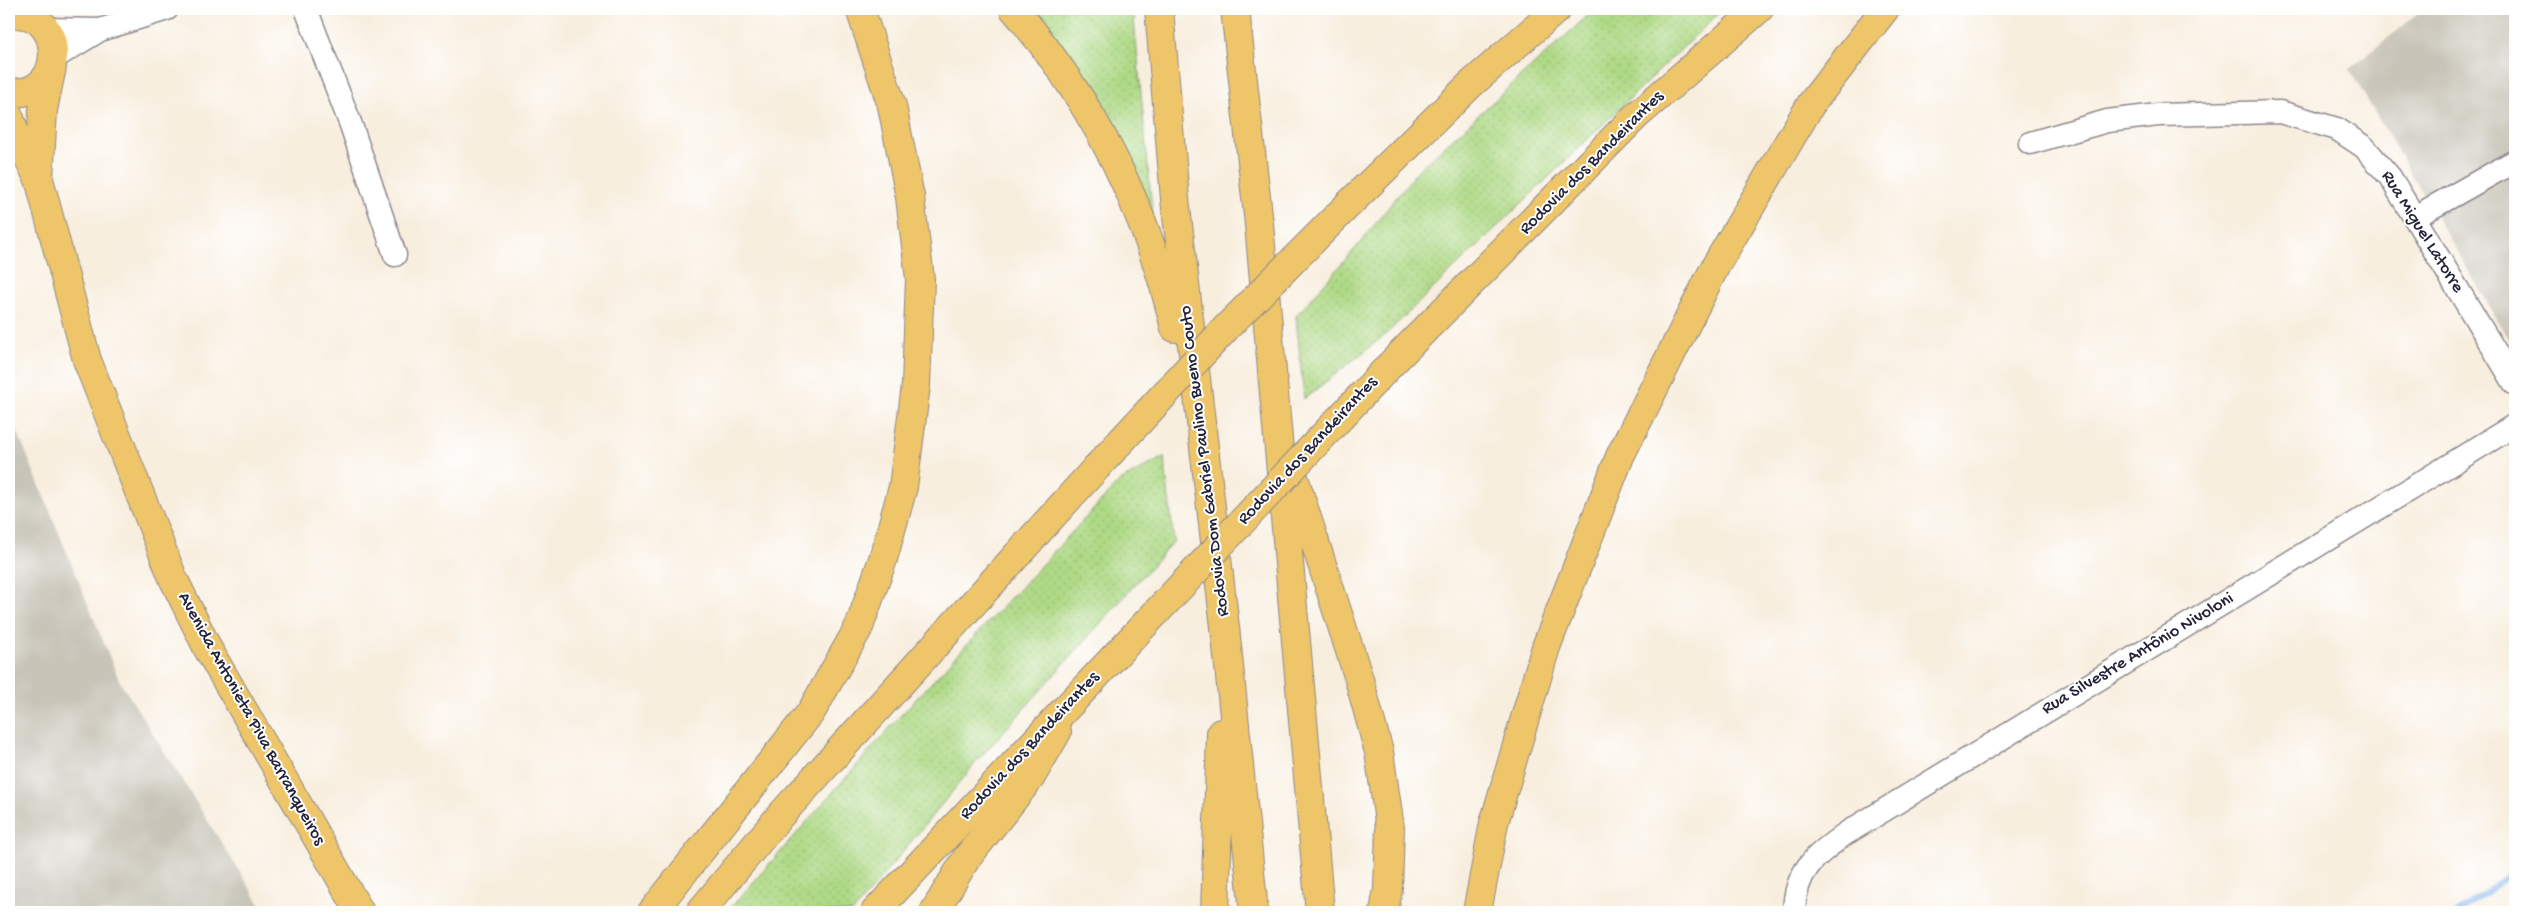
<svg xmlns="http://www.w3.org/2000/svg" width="2524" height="921" viewBox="0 0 2524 921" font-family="'Gochi Hand',sans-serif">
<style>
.industrial{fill:#c8c4b8}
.grass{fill:url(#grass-dots);stroke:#687e60}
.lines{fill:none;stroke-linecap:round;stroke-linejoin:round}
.stream{stroke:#7faee9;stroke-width:6}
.minor-casing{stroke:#8d888c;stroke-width:25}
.major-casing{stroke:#8d888c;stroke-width:30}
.highway-casing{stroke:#8d888c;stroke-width:30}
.minor{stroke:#fff;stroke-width:22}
.major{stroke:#eec569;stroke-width:28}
.highway{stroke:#eec569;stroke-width:28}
.highway-bridge-casing{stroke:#8d888c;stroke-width:30;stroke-linecap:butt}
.highway-bridge{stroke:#eec569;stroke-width:28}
.labels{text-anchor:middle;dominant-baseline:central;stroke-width:4;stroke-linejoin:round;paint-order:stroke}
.street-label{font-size:18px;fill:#22223b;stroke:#fff}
</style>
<defs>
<pattern id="grass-dots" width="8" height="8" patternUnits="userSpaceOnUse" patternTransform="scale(1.25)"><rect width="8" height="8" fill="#aed985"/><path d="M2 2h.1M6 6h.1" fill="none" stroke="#95ba74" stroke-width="1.8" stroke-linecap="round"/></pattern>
</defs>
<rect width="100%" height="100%" fill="#fff"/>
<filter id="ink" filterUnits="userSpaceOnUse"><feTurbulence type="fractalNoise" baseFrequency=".02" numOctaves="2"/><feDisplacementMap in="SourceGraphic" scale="10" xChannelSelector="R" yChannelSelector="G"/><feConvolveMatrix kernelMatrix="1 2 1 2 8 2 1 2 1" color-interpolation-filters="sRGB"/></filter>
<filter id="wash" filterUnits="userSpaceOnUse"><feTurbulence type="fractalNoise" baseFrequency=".0096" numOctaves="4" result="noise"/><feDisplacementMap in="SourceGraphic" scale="20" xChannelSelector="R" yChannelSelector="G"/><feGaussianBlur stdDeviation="1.12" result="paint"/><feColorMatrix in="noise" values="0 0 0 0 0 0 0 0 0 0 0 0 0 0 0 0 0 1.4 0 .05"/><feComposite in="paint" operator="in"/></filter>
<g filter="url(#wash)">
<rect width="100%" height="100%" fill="#f8eede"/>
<path class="industrial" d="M 2424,9 L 2515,9 L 2515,349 L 2349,69 Z
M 9,411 L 119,680 L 265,912 L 9,912 Z"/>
<path class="grass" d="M 1024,9 L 1133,9 L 1155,241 Z
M 1595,9 L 1723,9 L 1385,335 L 1304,399 L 1296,316 L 1361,242 L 1418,170 Z
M 1164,457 L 1174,541 L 979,759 L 853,912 L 727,912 L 903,713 L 1120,481 Z"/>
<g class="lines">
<path class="stream" d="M 2457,912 L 2515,872"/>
</g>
</g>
<g filter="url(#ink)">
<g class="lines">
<g class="minor-casing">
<path id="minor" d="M 306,9 L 351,125 L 395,255
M 45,29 L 100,30
M 54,58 L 100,30 L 167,9
M 2030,143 L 2107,121 L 2158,115 L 2280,112 L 2337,129 L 2364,147 L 2390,177 L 2515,384
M 2415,217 L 2515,161
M 1794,912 C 1795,871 1814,857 1845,834 L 2515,425"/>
</g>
<g class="major-casing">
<path id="major" d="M 9,15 C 66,5 69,100 9,92
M 9,116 L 16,135 L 39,179 L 87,360 L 173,578 L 208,649 L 360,912
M 39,179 L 43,110 L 52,67"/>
</g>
<g class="highway-casing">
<path id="highway" d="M 1014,9 C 1093,101 1147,210 1175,328
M 1159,9 L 1175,199 L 1225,627 L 1254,912
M 1235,9 L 1259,224 L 1320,912
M 1351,202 L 1470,85 L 1557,9
M 1391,364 L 1636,116 L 1759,9
M 1291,468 L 1359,679 L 1379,752 L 1390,828 L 1388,889 L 1384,912
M 652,912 L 811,712 L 859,627 L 883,559 L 903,487 L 916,385 L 920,279 L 910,197 L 892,106 L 860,9
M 700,912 L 779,817 L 1097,467
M 875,912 L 1114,657
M 934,912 L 966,859 L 1031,777 L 1057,732
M 1215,912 L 1221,733
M 1477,912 L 1494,823 L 1546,647 L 1620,456 L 1716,265 L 1811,104 L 1885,9"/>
</g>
<use href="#minor" class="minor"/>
<use href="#major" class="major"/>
<use href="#highway" class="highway"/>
<g class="highway-bridge-casing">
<path id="highway-bridge" d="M 1097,467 L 1227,327 L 1351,202
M 1114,657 L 1391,364"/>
</g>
<use href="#highway-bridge" class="highway-bridge"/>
</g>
</g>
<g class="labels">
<g class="street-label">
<text transform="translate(1592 163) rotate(-45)">Rodovia dos Bandeirantes</text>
<text transform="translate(2422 232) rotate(58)">Rua Miguel Latorre</text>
<text transform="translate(1308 451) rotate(-47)">Rodovia dos Bandeirantes</text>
<text transform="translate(1205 461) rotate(-97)">Rodovia Dom Gabriel Paulino Bueno Couto</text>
<text transform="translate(2138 654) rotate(-31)">Rua Silvestre Antônio Nivoloni</text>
<text transform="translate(251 719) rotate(61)">Avenida Antonieta Piva Barranqueiros</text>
<text transform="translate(1030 746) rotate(-47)">Rodovia dos Bandeirantes</text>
</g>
</g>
<rect width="2524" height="921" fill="none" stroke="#fff" stroke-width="30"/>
</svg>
